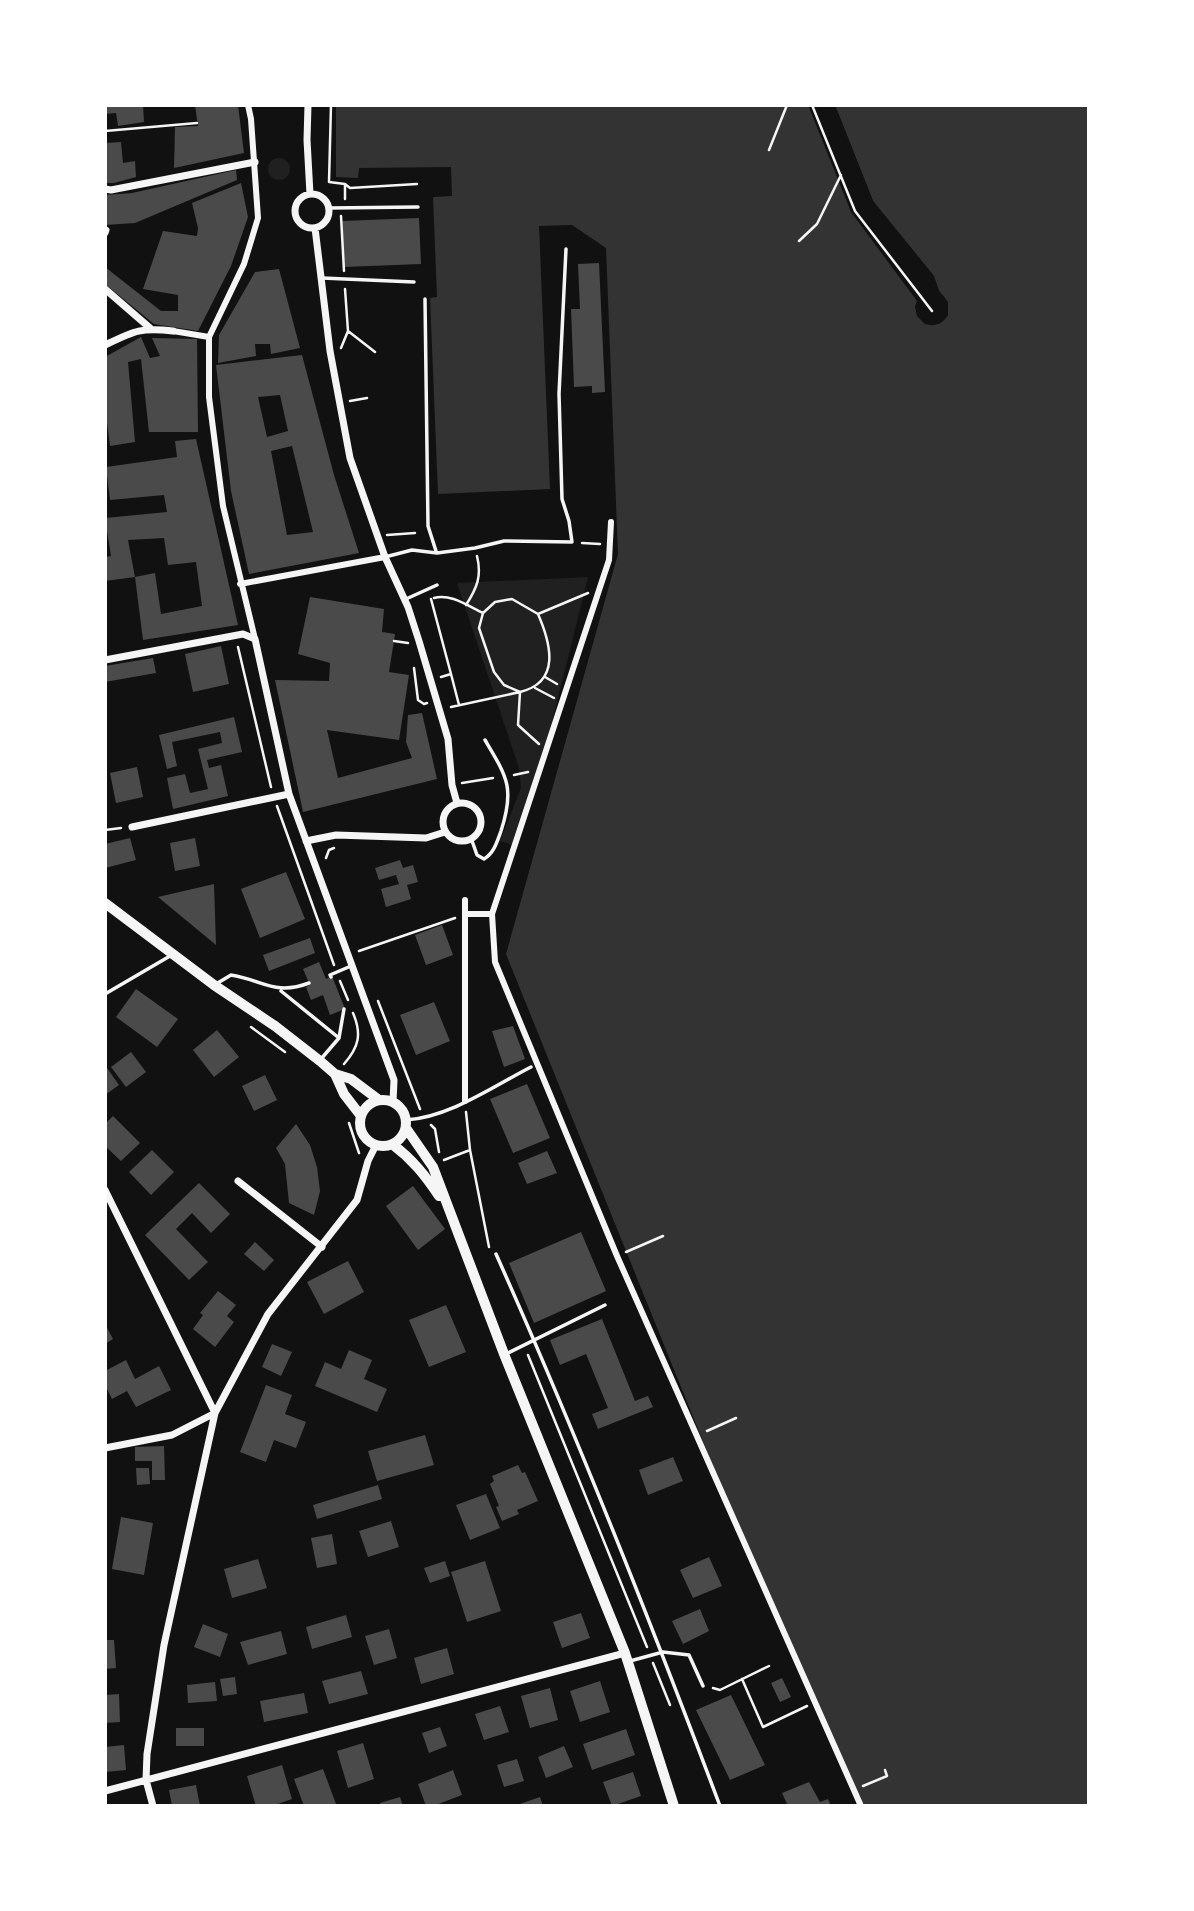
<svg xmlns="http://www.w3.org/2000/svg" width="1194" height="1911" viewBox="0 0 1194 1911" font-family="'Exo 2',sans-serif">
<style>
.green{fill:#202020}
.water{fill:#333}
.pier{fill:#111}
.building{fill:#4a4a4a;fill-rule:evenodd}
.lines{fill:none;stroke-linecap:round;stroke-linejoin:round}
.path{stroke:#f5f5f5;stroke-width:2.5}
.service{stroke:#f5f5f5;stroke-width:3.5}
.pedestrian{stroke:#f5f5f5;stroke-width:6}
.minor{stroke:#f5f5f5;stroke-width:7}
.secondary{stroke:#f5f5f5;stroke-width:10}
</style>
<rect width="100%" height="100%" fill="#111"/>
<path class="green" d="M268 169a11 11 0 1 1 22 0a11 11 0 1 1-22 0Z
M 588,577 L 552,722 L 512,845 L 500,841 L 521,788 L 519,768 L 457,583 Z"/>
<path class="water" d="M 336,105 L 808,105 L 851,212 L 917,301 L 915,307 L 925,324 C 934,327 943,324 948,315 L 945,298 L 939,291 L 934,276 L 873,201 L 835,105 L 1089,105 L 1089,1806 L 863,1806 L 738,1528 L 506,954 L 618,554 L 606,248 L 572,225 L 539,226 L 550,489 L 438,494 L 430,298 L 437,297 L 433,197 L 452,196 L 451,167 L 359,168 L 358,178 L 336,177 Z"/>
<path class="pier" d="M 831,105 L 835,105 L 873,201 L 933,275 L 939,291 L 948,302 L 948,315 L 939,324 L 925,324 L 917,316 L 915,307 L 917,301 L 921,317 L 930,322 L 938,321 L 943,317 L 945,304 L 936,293 L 931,278 L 870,203 Z"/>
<path class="building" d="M 105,105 L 143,105 L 144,122 L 118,126 L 116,113 L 105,114 Z
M 195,105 L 238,105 L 244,153 L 174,168 L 175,127 L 198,126 Z
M 121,142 L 123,163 L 135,161 L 136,177 L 114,183 L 105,183 L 105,143 Z
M 236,170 L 237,180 L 135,223 L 105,225 L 105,195 L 132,193 Z
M 241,183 L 248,217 L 231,266 L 198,331 L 154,324 L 105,284 L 105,267 L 161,311 L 178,311 L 178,295 L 143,289 L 163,231 L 197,236 L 198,228 L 192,203 Z
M 419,218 L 421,264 L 344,267 L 342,221 Z
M 599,263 L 605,392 L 592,393 L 592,386 L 574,387 L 571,309 L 580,309 L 578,264 Z
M 279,269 L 300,348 L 271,354 L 270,344 L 255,344 L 256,356 L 218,363 L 219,335 L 255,272 Z
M 141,337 L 150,358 L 160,356 L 152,338 L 197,339 L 198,432 L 149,432 L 141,359 L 128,362 L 135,442 L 110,446 L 105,407 L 105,357 Z
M 302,355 L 334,475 L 359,553 L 249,574 L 231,491 L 216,365 ZM 280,395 L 288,431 L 267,437 L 258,397 ZM 292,446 L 313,532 L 287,535 L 271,451 Z
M 196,439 L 238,625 L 143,640 L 135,577 L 105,581 L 105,557 L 111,556 L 105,518 L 167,512 L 164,495 L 110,500 L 106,467 L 177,457 L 175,441 ZM 164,538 L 168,565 L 196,562 L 202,606 L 161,614 L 155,573 L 135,577 L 128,540 Z
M 310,597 L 384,609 L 382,632 L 395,634 L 389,672 L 409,675 L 399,740 L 327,730 L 338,778 L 412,758 L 406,742 L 408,715 L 422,713 L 437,779 L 303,812 L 275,680 L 329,681 L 330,663 L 298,654 Z
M 221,646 L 229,684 L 193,692 L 185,654 Z
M 153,658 L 156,673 L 105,682 L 105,666 Z
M 234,717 L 242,752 L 207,760 L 209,768 L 221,765 L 228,796 L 173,809 L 167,778 L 185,774 L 190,793 L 208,789 L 198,749 L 222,743 L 220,732 L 172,742 L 177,766 L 167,769 L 159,735 Z
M 137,767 L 143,797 L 116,803 L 110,773 Z
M 130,838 L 136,860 L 105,868 L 105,844 Z
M 195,838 L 200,866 L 175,871 L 170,843 Z
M 400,860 L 403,868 L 413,865 L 418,882 L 407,885 L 411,899 L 386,907 L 381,889 L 399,884 L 396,875 L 379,880 L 375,868 Z
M 286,872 L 305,919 L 260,938 L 241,889 Z
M 214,884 L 216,945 L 158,897 Z
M 442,925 L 453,955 L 426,965 L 415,935 Z
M 310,938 L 315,953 L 269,971 L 263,955 Z
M 319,962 L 326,979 L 332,976 L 345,1009 L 330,1015 L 323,995 L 311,1000 L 306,987 L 310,985 L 303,969 Z
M 136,989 L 178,1019 L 157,1047 L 116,1017 Z
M 434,1002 L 450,1041 L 416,1055 L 400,1015 Z
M 513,1026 L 525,1059 L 504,1067 L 492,1031 Z
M 217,1030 L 239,1057 L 214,1077 L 193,1050 Z
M 131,1052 L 146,1072 L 126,1087 L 111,1067 Z
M 105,1065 L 119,1085 L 105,1095 Z
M 265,1075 L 277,1100 L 254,1111 L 242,1086 Z
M 527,1084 L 550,1138 L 513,1153 L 490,1099 Z
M 113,1116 L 140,1143 L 121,1161 L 105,1146 L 105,1124 Z
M 296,1124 L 310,1145 L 317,1167 L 320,1191 L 314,1215 L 289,1203 L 285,1164 L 276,1148 Z
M 152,1150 L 174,1172 L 151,1195 L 129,1172 Z
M 547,1151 L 557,1173 L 527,1184 L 518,1163 Z
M 199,1183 L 230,1214 L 211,1233 L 192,1213 L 176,1229 L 208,1262 L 189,1280 L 145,1235 Z
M 413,1186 L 445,1229 L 418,1250 L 386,1206 Z
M 581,1232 L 606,1291 L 534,1323 L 509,1263 Z
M 255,1242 L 274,1260 L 264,1271 L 244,1254 Z
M 348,1261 L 364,1292 L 324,1314 L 307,1282 Z
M 218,1291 L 236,1305 L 227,1316 L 234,1322 L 215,1347 L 193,1329 L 203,1315 L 200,1313 Z
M 446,1305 L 466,1352 L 429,1367 L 409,1320 Z
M 602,1319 L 635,1401 L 648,1396 L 653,1407 L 598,1429 L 592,1414 L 608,1408 L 586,1354 L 560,1365 L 550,1340 Z
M 105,1324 L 113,1339 L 105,1344 Z
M 272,1344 L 292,1352 L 281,1376 L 262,1367 Z
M 349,1350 L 372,1360 L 364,1379 L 387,1389 L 377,1412 L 315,1386 L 325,1362 L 341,1369 Z
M 126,1360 L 135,1379 L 159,1366 L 171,1390 L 136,1407 L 127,1391 L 112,1399 L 105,1385 L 105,1371 Z
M 266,1385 L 292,1395 L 285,1414 L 306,1422 L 296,1448 L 274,1440 L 266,1462 L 240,1452 Z
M 425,1435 L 434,1465 L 377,1481 L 368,1451 Z
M 164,1446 L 165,1480 L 152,1480 L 152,1461 L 135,1461 L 135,1447 Z
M 673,1457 L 683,1481 L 648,1495 L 639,1470 Z
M 518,1465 L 522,1473 L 525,1472 L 538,1501 L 517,1510 L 519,1514 L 502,1521 L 496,1507 L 499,1506 L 490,1484 L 494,1481 L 492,1476 Z
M 136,1468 L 149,1468 L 150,1484 L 137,1485 Z
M 378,1485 L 382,1499 L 317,1519 L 313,1505 Z
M 486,1494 L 500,1528 L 470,1540 L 456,1505 Z
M 121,1517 L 153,1523 L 144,1575 L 112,1569 Z
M 391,1521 L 399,1547 L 368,1557 L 359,1531 Z
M 332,1534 L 337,1564 L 317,1568 L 311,1538 Z
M 709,1557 L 722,1586 L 693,1598 L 680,1570 Z
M 258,1559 L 267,1588 L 232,1598 L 224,1569 Z
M 445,1561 L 450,1576 L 430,1583 L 424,1568 Z
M 485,1561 L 501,1611 L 467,1622 L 451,1572 Z
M 700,1609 L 709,1631 L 683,1644 L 672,1621 Z
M 581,1613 L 590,1638 L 562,1648 L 553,1622 Z
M 346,1615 L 352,1637 L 312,1649 L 306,1627 Z
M 203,1624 L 228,1634 L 220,1657 L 194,1647 Z
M 389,1629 L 397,1658 L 374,1665 L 365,1636 Z
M 281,1631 L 287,1654 L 248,1665 L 240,1642 Z
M 105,1640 L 114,1640 L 116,1668 L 105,1669 Z
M 447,1648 L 454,1674 L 421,1684 L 414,1658 Z
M 361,1671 L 368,1694 L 329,1704 L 322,1681 Z
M 235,1677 L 237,1694 L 223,1696 L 220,1679 Z
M 782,1678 L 791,1697 L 780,1702 L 771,1683 Z
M 600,1681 L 610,1712 L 580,1722 L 570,1691 Z
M 215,1682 L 217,1701 L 188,1703 L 187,1685 Z
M 550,1688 L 558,1720 L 530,1728 L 521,1696 Z
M 304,1693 L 308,1713 L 264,1722 L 260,1701 Z
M 119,1694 L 120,1722 L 105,1723 L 105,1695 Z
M 731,1695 L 765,1765 L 730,1780 L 696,1710 Z
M 500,1706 L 509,1732 L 484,1740 L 475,1714 Z
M 440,1727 L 447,1746 L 429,1753 L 422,1733 Z
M 176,1728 L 204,1728 L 204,1746 L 176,1746 Z
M 626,1729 L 635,1755 L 592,1770 L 583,1744 Z
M 363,1743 L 374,1779 L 348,1788 L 337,1751 Z
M 124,1745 L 126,1770 L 105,1772 L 105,1747 Z
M 564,1746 L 573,1767 L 546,1778 L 538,1757 Z
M 517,1759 L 524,1781 L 504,1787 L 497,1765 Z
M 282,1765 L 292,1799 L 272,1806 L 256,1806 L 247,1776 Z
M 323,1769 L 336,1804 L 304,1806 L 294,1779 Z
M 453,1770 L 462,1795 L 433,1806 L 426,1806 L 418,1784 Z
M 633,1772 L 641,1796 L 612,1806 L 603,1782 Z
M 809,1782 L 820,1802 L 828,1799 L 831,1806 L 788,1806 L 782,1793 Z
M 196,1785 L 200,1806 L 172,1806 L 169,1790 Z
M 400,1797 L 403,1806 L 380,1806 L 380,1803 Z
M 540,1797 L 543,1806 L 514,1806 Z"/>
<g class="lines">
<path class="path" d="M 331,105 L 329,182 L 345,184 L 345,199
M 812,105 L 855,211 L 932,311
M 105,131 L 197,123
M 769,150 L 787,105
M 345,184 L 350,188 L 417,184
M 341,216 L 344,271
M 799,241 L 817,224 L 841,175
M 345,289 L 348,331
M 341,348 L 348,331 L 375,352
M 350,401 L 367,398
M 387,535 L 415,533
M 582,543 L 600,544
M 434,598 C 450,593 468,606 483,613
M 431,599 L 451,674 L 441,677
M 466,605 C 477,588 482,576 477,556
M 538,614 C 551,644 561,682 520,692 L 518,725 L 539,744
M 394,641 L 408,643
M 238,647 L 271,787
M 414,668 L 418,700 L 424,704 L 427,703
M 451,674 L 459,705
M 545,677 L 557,684
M 535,688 L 554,698
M 520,692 L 504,685 L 494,672 L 479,628 L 483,613 L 495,602 L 512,599 L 538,614 L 588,593
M 451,707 L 520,692
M 514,775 L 528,772
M 462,783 L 493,778
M 277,806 L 334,965
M 105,830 L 121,828
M 326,858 L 329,850 L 334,848
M 359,951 L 455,918
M 340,981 L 348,1000
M 378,1001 L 420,1109
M 251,1027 L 285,1052
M 344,1064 C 359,1047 362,1034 353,1013
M 466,1112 L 470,1150 L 489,1247
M 349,1123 L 359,1153
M 431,1125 L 435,1129 L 439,1152
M 444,1160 L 470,1150
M 626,1252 L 663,1236
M 528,1355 L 647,1647
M 707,1431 L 736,1418
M 653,1663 L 670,1705
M 742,1679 L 763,1727 L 807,1706
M 713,1688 L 720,1690 L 769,1666
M 863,1786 L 887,1776 L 885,1770"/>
<path class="service" d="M 329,208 L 418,207
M 322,278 L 414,282
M 425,299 L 428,526 L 436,551
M 385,557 L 412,550 L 437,553 L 475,548 L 504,541 L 572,542 L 569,521 L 562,499 L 559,394 L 566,249
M 406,599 L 437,585
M 471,838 L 477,855 L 484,859 C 494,853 497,842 501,831 C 515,788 507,777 485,740
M 331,977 L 330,975 L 351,966
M 216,984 L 231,975 C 263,980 275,996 309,983
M 281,991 L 339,1038
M 105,994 L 170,956
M 321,1059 L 339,1038 L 344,1009
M 406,1120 C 450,1117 492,1087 531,1067
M 496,1254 C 577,1435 650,1620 720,1806
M 506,1354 L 605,1305
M 630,1661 L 663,1652 L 689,1655 L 703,1686"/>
<path class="pedestrian" d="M 248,105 L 251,119 L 258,218 L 244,264 L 209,337 L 209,397 L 223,506 L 255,639
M 173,331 L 209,337
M 611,522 L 609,560 L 492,914 L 495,962 L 617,1256 L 861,1806
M 240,584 L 385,557
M 465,914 L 492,914
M 465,1101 L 465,900"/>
<path class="minor" d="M 308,105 L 307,140 L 310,194
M 105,189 L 111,190 L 255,162
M295 211a17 17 0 1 1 34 0a17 17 0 1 1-34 0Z
M 315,228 L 330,351 L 350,458 L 385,557 L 408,607 L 419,641 L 448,739 L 452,785 L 457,803
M 105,233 L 106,230
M 105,289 L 150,328
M 105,345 C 134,331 141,327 173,331
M 105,660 L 243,634 L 255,639 L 289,794 L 394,1080 L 393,1102
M443 822a19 19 0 1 1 38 0a19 19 0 1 1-38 0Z
M 132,827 L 289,794
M 306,841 L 336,835 L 426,838 L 445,832
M 238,1181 L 322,1247
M 105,1190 L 215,1413
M 105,1448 L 172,1435 L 215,1413
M 105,1791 L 625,1653
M 153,1806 L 146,1780 L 147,1754 L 164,1645 L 215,1413 L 268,1314 L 357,1200 L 368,1161 L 376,1145"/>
<path class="secondary" d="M 105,903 L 214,985 L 275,1026 L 320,1061 L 335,1074 L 344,1094 L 361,1116
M 335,1074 L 351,1079 L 379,1100
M360 1123a23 23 0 1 1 46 0a23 23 0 1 1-46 0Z
M 406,1128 L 433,1167 L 504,1354 L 625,1653 L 674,1806
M 392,1144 C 412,1159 425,1175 439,1196"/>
</g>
<rect width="1194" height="1911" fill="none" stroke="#ffffff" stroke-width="214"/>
</svg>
